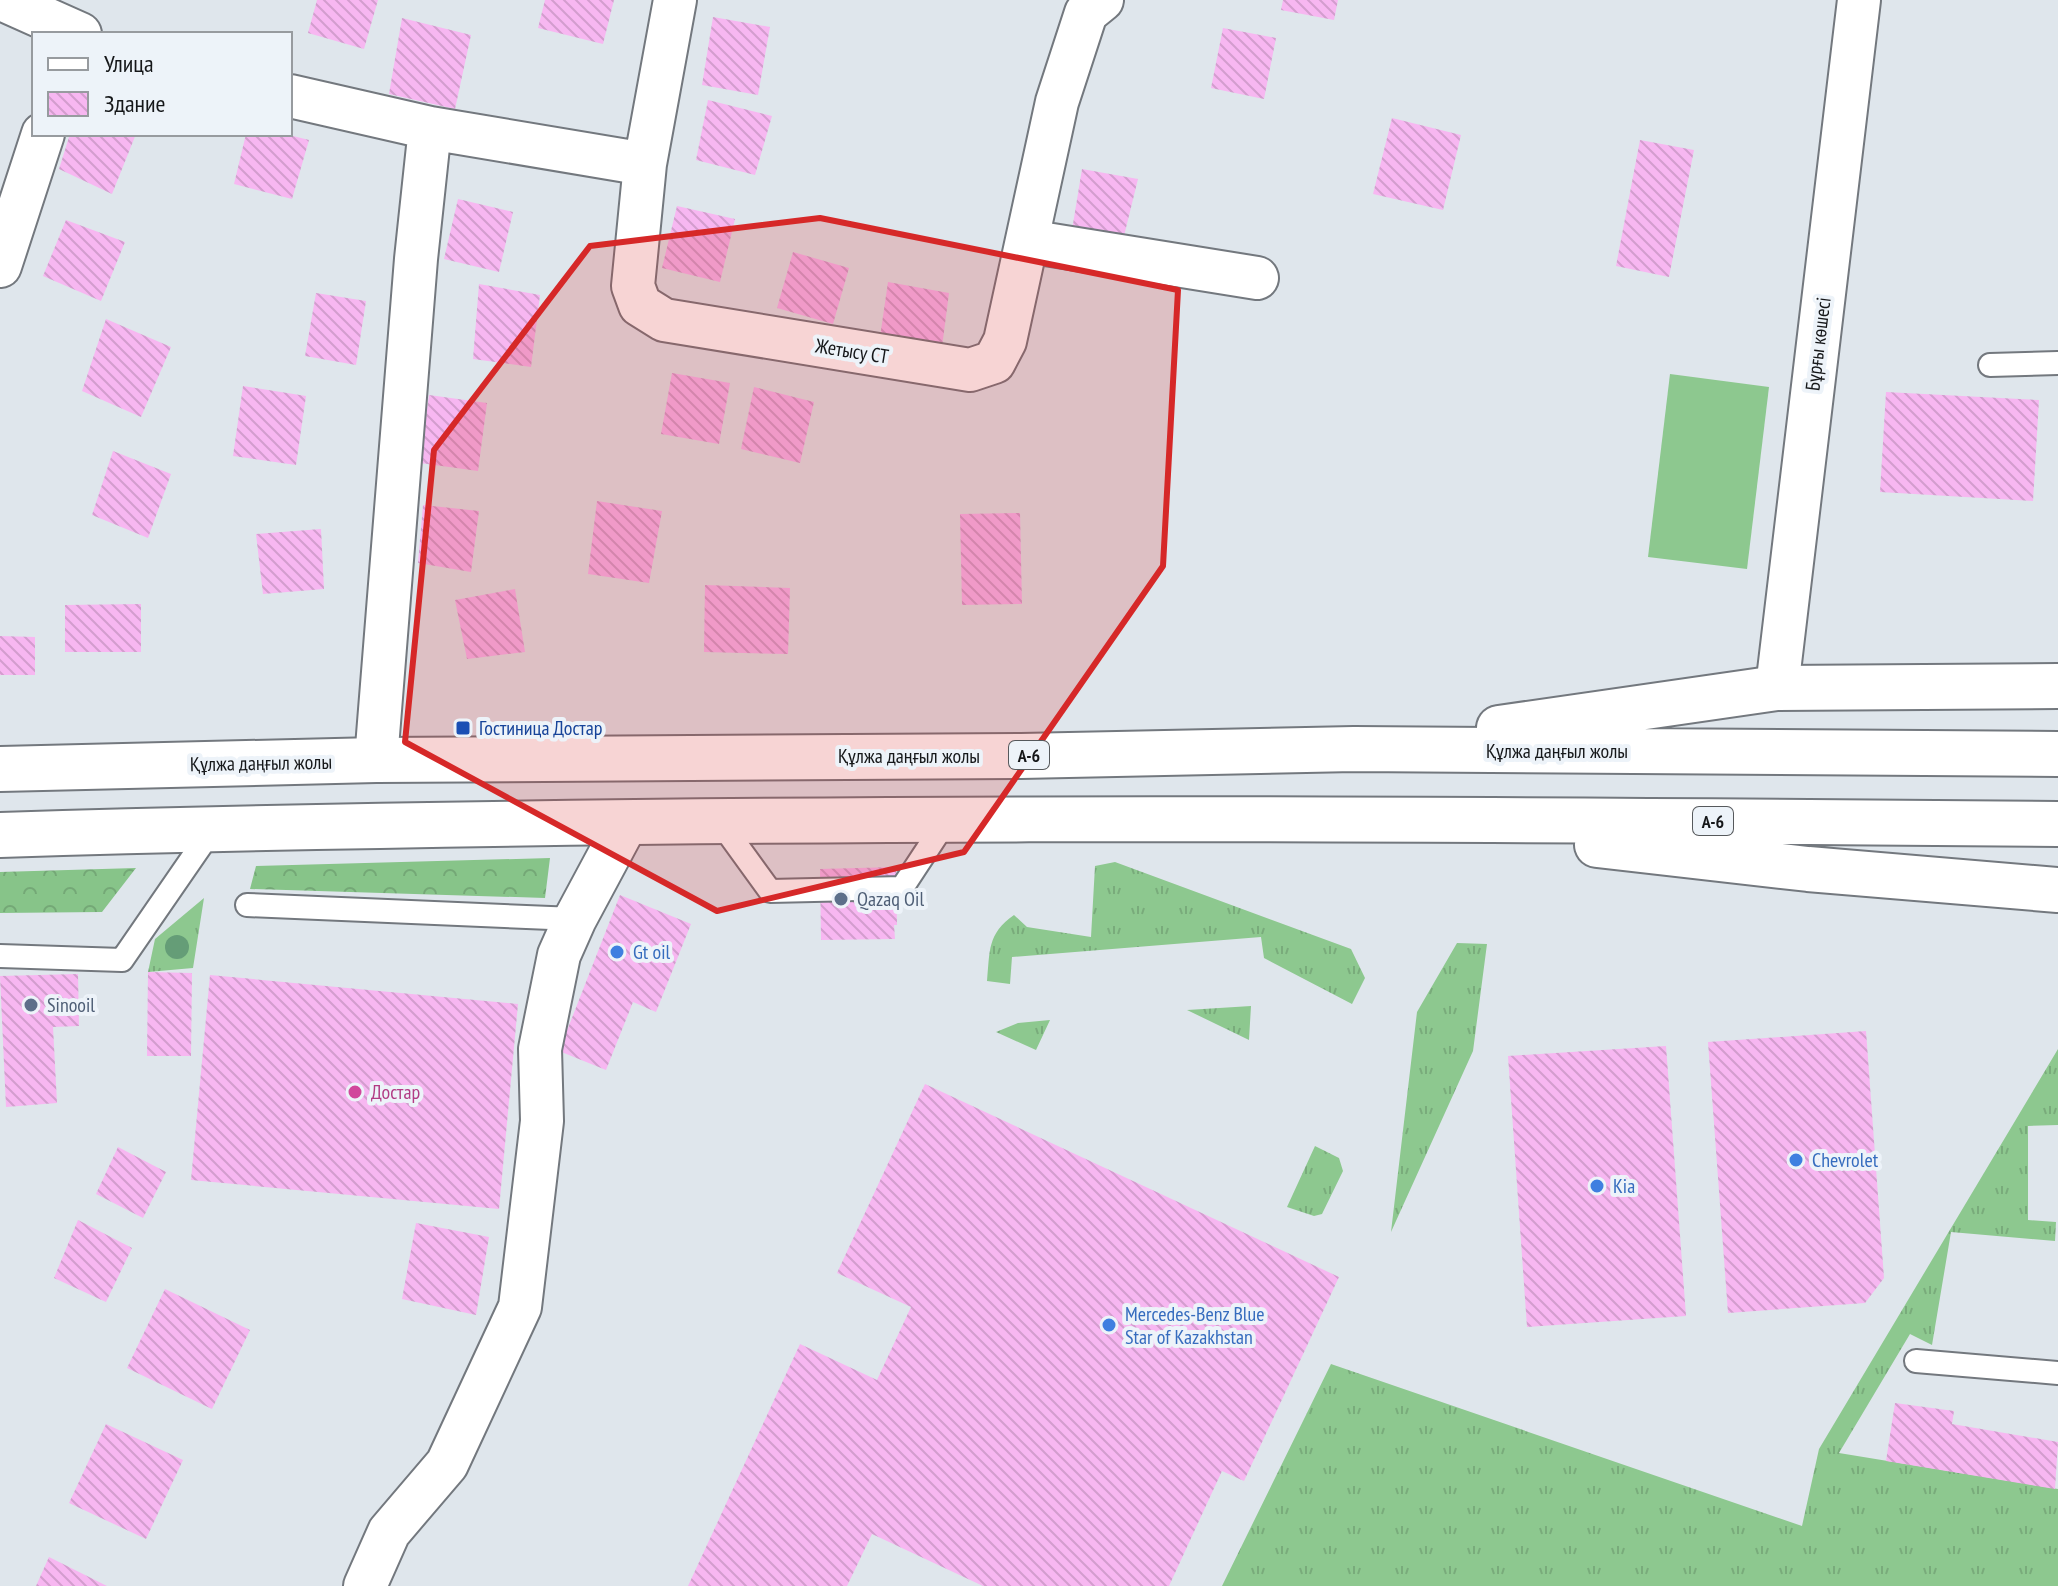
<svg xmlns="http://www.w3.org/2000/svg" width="2058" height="1586" viewBox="0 0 2058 1586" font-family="'PT Sans Narrow',sans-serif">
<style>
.grass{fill:url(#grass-tufts)}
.forest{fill:url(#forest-crowns)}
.pitch{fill:#8dc88f}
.building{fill:url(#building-back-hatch)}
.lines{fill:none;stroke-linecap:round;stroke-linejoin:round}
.lane-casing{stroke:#73787e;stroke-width:26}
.street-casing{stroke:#73787e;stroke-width:46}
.primary-casing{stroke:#73787e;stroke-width:48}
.lane{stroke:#fff;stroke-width:22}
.street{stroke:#fff;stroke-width:42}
.primary{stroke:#fff;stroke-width:44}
.tree{fill:#659d77}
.marked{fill:#d62828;fill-opacity:0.2;stroke:#d62828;stroke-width:6;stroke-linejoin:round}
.transit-dot{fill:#1a4fb4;stroke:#edf3f9;stroke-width:3}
.service-dot{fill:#5c6f8a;stroke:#edf3f9;stroke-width:3}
.shop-dot{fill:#3f7fe0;stroke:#edf3f9;stroke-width:3}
.hotel-dot{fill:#d1479c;stroke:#edf3f9;stroke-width:3}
.labels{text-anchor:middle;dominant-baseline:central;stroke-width:8;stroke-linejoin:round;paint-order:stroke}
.shield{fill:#edf3f9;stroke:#56595c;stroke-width:2}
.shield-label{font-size:18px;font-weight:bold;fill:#151719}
.street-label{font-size:20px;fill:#151719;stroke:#edf3f9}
.transit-label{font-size:20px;fill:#164399;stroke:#edf3f9;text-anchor:start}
.service-label{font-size:20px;fill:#4e5e75;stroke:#edf3f9;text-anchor:start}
.shop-label{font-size:20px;fill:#366cbe;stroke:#edf3f9;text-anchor:start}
.hotel-label{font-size:20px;fill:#b23c85;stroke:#edf3f9;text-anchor:start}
</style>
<defs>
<pattern id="grass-tufts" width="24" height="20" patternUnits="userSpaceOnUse" patternTransform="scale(2)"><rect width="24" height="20" fill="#8dc88f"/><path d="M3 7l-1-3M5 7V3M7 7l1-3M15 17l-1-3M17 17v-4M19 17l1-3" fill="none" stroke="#79ab7b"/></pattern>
<pattern id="forest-crowns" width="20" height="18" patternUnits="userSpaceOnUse" patternTransform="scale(2)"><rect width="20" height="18" fill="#87c489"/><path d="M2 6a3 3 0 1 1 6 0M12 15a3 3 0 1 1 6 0" fill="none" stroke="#74a876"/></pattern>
<pattern id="building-back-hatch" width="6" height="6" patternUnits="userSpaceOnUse" patternTransform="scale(2)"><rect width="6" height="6" fill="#f7b7f1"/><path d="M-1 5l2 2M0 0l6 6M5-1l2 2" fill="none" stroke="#d39dce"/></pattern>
</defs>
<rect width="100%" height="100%" fill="#dfe6ec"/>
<path class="grass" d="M 1115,862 L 1351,949 L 1365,978 L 1352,1004 L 1264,958 L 1261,937 L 1012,957 L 1010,984 L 987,981 C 990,951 987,934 1014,915 L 1027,927 L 1091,937 L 1095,866 Z
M 204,898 L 193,968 L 148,972 L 155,939 Z
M 1457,943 L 1487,944 L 1473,1051 L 1391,1232 L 1417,1012 Z
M 1251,1006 L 1249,1040 L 1187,1010 Z
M 1050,1020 L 1036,1050 L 996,1032 L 1018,1023 Z
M 2058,1049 L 2058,1125 L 2028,1126 L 2028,1220 L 2056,1222 L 2055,1241 L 1951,1232 L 1932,1345 L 1910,1334 L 1839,1453 L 2058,1489 L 2058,1586 L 1222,1586 L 1331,1364 L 1802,1526 L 1819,1449 Z
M 1315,1146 L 1339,1158 L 1343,1171 L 1322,1214 L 1314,1216 L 1287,1207 Z"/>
<path class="forest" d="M 550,858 L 545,898 L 250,889 L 256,866 Z
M 136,868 L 102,912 L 0,913 L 0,872 Z"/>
<path class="pitch" d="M 1670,374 L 1769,387 L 1747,569 L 1648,557 Z"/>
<path class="building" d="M 317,0 L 378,0 L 364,49 L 308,33 Z
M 545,0 L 614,0 L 603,44 L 538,28 Z
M 1283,0 L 1338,0 L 1334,20 L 1281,10 Z
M 713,17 L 770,27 L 758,95 L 702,85 Z
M 402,18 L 471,35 L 455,109 L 389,94 Z
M 1223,28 L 1276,38 L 1264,99 L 1211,88 Z
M 708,100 L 772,116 L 755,175 L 696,160 Z
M 1392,118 L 1461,135 L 1443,210 L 1373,194 Z
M 70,134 L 136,134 L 112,194 L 59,169 Z
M 246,134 L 285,134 L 309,140 L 292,199 L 234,184 Z
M 1640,140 L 1694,150 L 1669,277 L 1616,266 Z
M 1082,169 L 1138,179 L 1123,240 L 1072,230 Z
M 458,199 L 513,212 L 499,272 L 444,259 Z
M 677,206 L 735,219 L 720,282 L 662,268 Z
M 66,220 L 125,242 L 101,301 L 43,276 Z
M 793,252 L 849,268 L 833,324 L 777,308 Z
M 888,282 L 949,293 L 942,347 L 880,337 Z
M 479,284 L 540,295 L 531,367 L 473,359 Z
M 316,293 L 366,301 L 356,365 L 305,356 Z
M 106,319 L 171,347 L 141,417 L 82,391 Z
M 672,373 L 730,383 L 719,444 L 661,434 Z
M 243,386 L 306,396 L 296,465 L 233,456 Z
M 754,387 L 814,402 L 800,463 L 741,449 Z
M 1886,392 L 2039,400 L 2033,501 L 1880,492 Z
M 429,395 L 487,403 L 478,471 L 420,463 Z
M 113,451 L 171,474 L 148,538 L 92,515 Z
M 597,501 L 662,511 L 649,583 L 588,574 Z
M 423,505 L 479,511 L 471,572 L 418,563 Z
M 1020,513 L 1022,604 L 962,605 L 960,514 Z
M 321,529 L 324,589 L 263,594 L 256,534 Z
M 705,585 L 790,588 L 788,654 L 704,652 Z
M 515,589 L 525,652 L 467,659 L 455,600 Z
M 141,604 L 141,652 L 65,652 L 65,605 Z
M 0,636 L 35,637 L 35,675 L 0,675 Z
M 896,867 L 897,925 L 894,925 L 895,939 L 821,940 L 820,869 Z
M 620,895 L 691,924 L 656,1012 L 633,1002 L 606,1070 L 559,1051 Z
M 148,972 L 192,973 L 191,1056 L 147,1056 Z
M 78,974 L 79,1026 L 53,1027 L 57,1103 L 6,1107 L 0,976 Z
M 210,975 L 518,1004 L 499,1209 L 191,1180 Z
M 1866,1031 L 1884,1278 L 1865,1303 L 1728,1313 L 1708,1042 Z
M 1666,1046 L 1686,1316 L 1527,1327 L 1508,1056 Z
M 925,1084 L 1339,1277 L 1244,1481 L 1222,1471 L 1169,1586 L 983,1586 L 872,1534 L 847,1586 L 688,1586 L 800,1344 L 877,1380 L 911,1307 L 837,1273 Z
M 118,1147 L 166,1172 L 143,1218 L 96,1194 Z
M 78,1220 L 132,1248 L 106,1302 L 54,1278 Z
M 416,1223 L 489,1237 L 476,1315 L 402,1299 Z
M 165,1289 L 250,1330 L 212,1409 L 127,1368 Z
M 1895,1403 L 1954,1411 L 1952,1424 L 2058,1442 L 2055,1489 L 1886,1461 Z
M 106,1424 L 183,1460 L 146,1539 L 69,1503 Z
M 49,1557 L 107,1586 L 36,1586 Z"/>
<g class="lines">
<g class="lane-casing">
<path id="lane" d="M 1990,365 L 2058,363
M 720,822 L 770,891 L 902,888 L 948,818
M 247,905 L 575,919
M 0,956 L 122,960 L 213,828
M 1916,1361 L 2058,1373"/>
</g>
<g class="street-casing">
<path id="street" d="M 4,0 L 80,34
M 675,0 L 645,164 L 633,286 L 640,305 L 664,320 L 970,370 L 994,362 L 1005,341 L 1057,102 L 1086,13 L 1102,0
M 290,96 L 430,128 L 645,164
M 1027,241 L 1257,278
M 0,266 L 43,134
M 1777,688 L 1859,0
M 376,760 L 416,259 L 430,128
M 365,1586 L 389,1532 L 447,1464 L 520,1307 L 542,1121 L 540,1049 L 559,955 L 575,919 L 627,822"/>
</g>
<g class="primary-casing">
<path id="primary" d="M 1499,728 L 1777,688 L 2058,686
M 0,769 L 376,760 L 1021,756 L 1354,749 L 2058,754
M 0,835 C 686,814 1372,818 2058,824
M 1597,845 L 1808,869 L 2058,890"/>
</g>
<use href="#lane" class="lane"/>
<use href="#street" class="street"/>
<use href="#primary" class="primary"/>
</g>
<circle class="tree" cx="177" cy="947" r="12"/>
<path class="marked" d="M 820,218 L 1178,290 L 1163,566 L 964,852 L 717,911 L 405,742 L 434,450 L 590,246 Z"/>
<rect class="transit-dot" x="455" y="720" width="16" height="16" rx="4"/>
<g class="service-dot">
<circle cx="841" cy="899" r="8"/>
<circle cx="31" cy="1005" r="8"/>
</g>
<g class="shop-dot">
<circle cx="617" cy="952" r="8"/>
<circle cx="1796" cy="1160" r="8"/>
<circle cx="1597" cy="1186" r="8"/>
<circle cx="1109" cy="1325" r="8"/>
</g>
<circle class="hotel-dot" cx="355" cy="1092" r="8"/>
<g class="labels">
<g class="shield">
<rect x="1009" y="741" width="40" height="28" rx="6"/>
<rect x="1693" y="807" width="40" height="28" rx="6"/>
</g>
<g class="shield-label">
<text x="1029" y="755">A-6</text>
<text x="1713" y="821">A-6</text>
</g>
<g class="street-label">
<text transform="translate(1818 344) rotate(-83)">Бұрғы көшесі</text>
<text transform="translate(852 351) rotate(9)">Жетысу СТ</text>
<text x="1557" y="751">Құлжа даңғыл жолы</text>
<text x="909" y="756">Құлжа даңғыл жолы</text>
<text transform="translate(261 763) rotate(-1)">Құлжа даңғыл жолы</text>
</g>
<g class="transit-label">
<text x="479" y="728">Гостиница Достар</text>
</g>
<g class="service-label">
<text x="857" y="899">Qazaq Oil</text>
<text x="47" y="1005">Sinooil</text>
</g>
<g class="shop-label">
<text x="633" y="952">Gt oil</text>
<text x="1812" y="1160">Chevrolet</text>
<text x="1613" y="1186">Kia</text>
<text x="1125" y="1314">Mercedes-Benz Blue<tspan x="1125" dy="23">Star of Kazakhstan</tspan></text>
</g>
<g class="hotel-label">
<text x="371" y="1092">Достар</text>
</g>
</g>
<rect x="32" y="32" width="260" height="104" fill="#edf3f9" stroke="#979b9f" stroke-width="2"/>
<rect x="48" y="58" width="40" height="12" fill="#ffffff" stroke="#979b9f" stroke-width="2"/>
<text x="104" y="72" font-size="24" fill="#151719">Улица</text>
<rect x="48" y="92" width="40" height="24" fill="url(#building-back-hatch)" stroke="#979b9f" stroke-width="2"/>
<text x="104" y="112" font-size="24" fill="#151719">Здание</text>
</svg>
